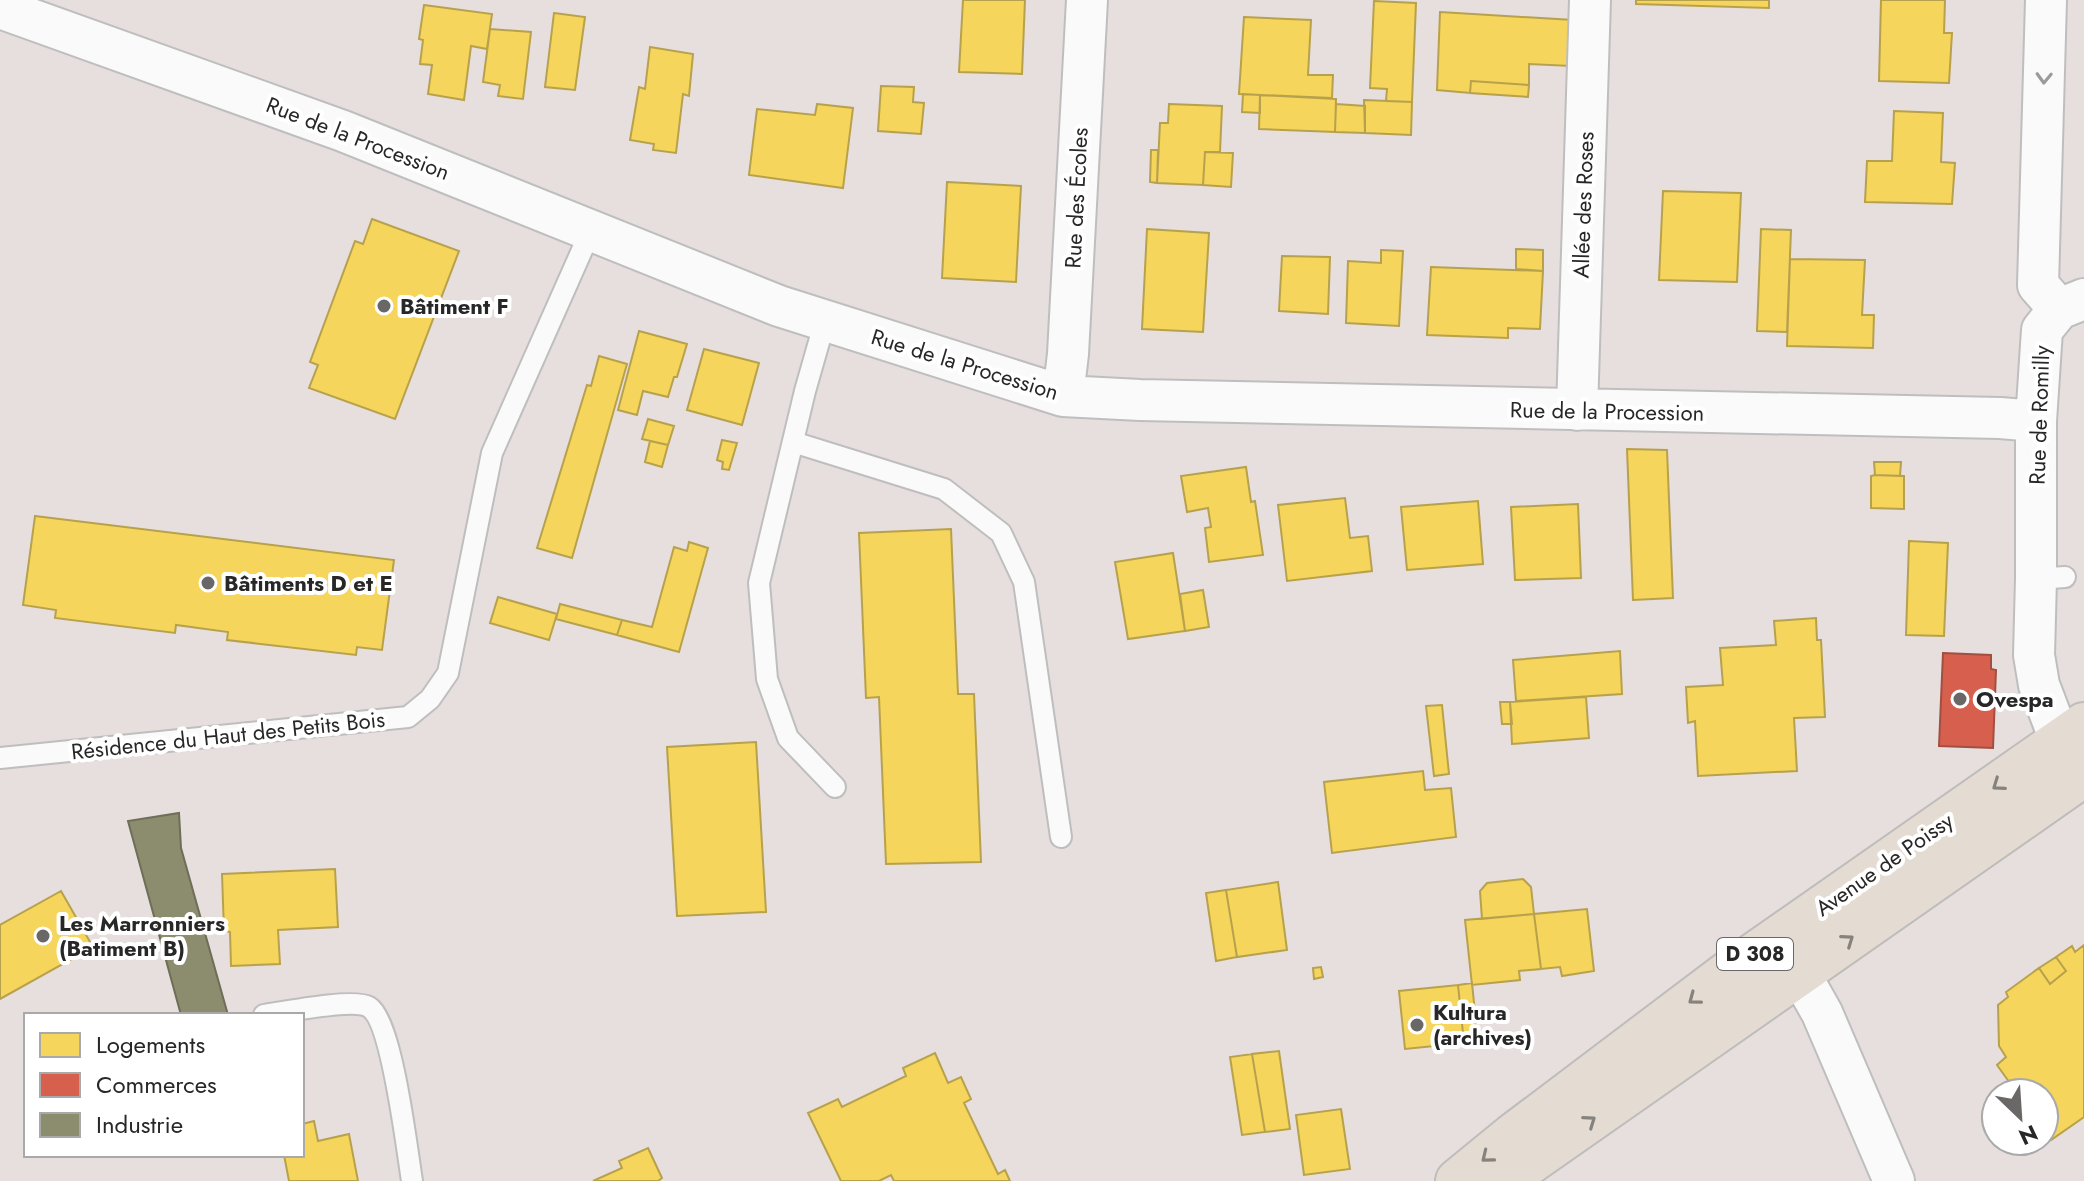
<svg xmlns="http://www.w3.org/2000/svg" width="2084" height="1181" viewBox="0 0 2084 1181" font-family="Jost,sans-serif">
<style>
.homes{fill:#f6d55c;stroke:#b8a14c;stroke-width:2}
.shops{fill:#d6604d;stroke:#a24f42;stroke-width:2}
.industry{fill:#8c8c6e;stroke:#6e6e59;stroke-width:2}
.lines{fill:none;stroke-linecap:round;stroke-linejoin:round}
.service-casing{stroke:#bfbebe;stroke-width:24}
.minor-casing{stroke:#bfbebe;stroke-width:44}
.primary-casing{stroke:#bfbcbc;stroke-width:48}
.service{stroke:#fbfafa;stroke-width:20}
.minor{stroke:#fbfafa;stroke-width:40}
.primary{stroke:#e4dcd3;stroke-width:44}
.oneway{stroke:#9c9b9b}
.oneway2{stroke:#86827d}
.poi-dot{fill:#6a6767;stroke:#fff;stroke-width:3}
.labels{text-anchor:middle;dominant-baseline:central;stroke-width:8;stroke-linejoin:round;paint-order:stroke}
.shield{fill:#fff;stroke:#686868;stroke-width:2}
.shield-label{font-size:20px;font-weight:bold;fill:#272727}
.street-label{font-size:22px;fill:#272727;stroke:#fff}
.poi-label{font-size:22px;font-weight:bold;fill:#272727;stroke:#fff;text-anchor:start}
</style>
<rect width="100%" height="100%" fill="#e6dfdd"/>
<path class="homes" d="M 963,0 L 1025,0 L 1022,74 L 959,72 Z
M 1636,0 L 1769,0 L 1769,8 L 1636,4 Z
M 1881,0 L 1945,0 L 1944,33 L 1952,33 L 1949,83 L 1879,81 Z
M 1374,1 L 1416,3 L 1412,102 L 1386,101 L 1387,89 L 1370,88 Z
M 424,5 L 492,14 L 487,49 L 471,46 L 464,100 L 428,94 L 432,65 L 420,64 L 423,40 L 419,39 Z
M 1440,12 L 1573,20 L 1571,66 L 1529,64 L 1529,85 L 1471,81 L 1470,93 L 1437,90 Z
M 554,13 L 585,17 L 575,90 L 545,87 Z
M 1244,17 L 1311,20 L 1308,75 L 1333,75 L 1332,98 L 1239,94 Z
M 490,29 L 531,32 L 523,99 L 498,96 L 500,85 L 483,82 Z
M 650,47 L 693,54 L 689,96 L 683,94 L 676,153 L 653,150 L 654,144 L 630,140 L 639,87 L 645,89 Z
M 1471,81 L 1529,85 L 1528,97 L 1470,93 Z
M 881,86 L 914,87 L 913,102 L 924,103 L 921,134 L 878,131 Z
M 1243,94 L 1260,95 L 1260,113 L 1242,112 Z
M 1260,95 L 1336,99 L 1335,132 L 1259,129 Z
M 1364,100 L 1412,102 L 1411,135 L 1365,133 Z
M 817,104 L 853,108 L 843,188 L 749,175 L 757,109 L 815,115 Z
M 1169,104 L 1222,106 L 1220,152 L 1205,152 L 1203,185 L 1157,183 L 1160,123 L 1168,123 Z
M 1336,104 L 1365,106 L 1365,133 L 1335,132 Z
M 1894,111 L 1943,113 L 1941,162 L 1955,163 L 1952,204 L 1865,202 L 1867,161 L 1892,161 Z
M 1151,150 L 1158,150 L 1157,183 L 1150,182 Z
M 1205,152 L 1233,153 L 1231,187 L 1203,185 Z
M 947,182 L 1021,186 L 1016,282 L 942,278 Z
M 1663,191 L 1741,193 L 1737,282 L 1659,280 Z
M 372,219 L 459,251 L 395,419 L 309,388 L 318,365 L 310,362 L 355,241 L 363,244 Z
M 1147,229 L 1209,233 L 1203,332 L 1142,329 Z
M 1761,229 L 1791,230 L 1787,332 L 1757,331 Z
M 1516,249 L 1543,250 L 1543,271 L 1516,269 Z
M 1381,250 L 1403,251 L 1399,326 L 1346,323 L 1348,261 L 1381,263 Z
M 1282,256 L 1330,257 L 1328,314 L 1279,311 Z
M 1790,259 L 1865,260 L 1862,315 L 1874,315 L 1873,348 L 1787,346 Z
M 1431,267 L 1543,271 L 1540,329 L 1508,328 L 1508,338 L 1427,335 Z
M 639,331 L 687,344 L 677,377 L 674,377 L 668,397 L 643,391 L 637,415 L 618,410 Z
M 704,349 L 759,363 L 742,425 L 687,410 Z
M 599,356 L 627,364 L 572,558 L 537,548 L 587,385 L 591,386 Z
M 648,419 L 674,426 L 668,445 L 642,439 Z
M 722,440 L 737,443 L 729,470 L 722,469 L 723,462 L 717,460 Z
M 650,441 L 668,445 L 662,467 L 645,462 Z
M 1627,449 L 1667,450 L 1673,598 L 1633,600 Z
M 1874,462 L 1901,462 L 1900,476 L 1875,475 Z
M 1246,467 L 1251,502 L 1255,501 L 1263,555 L 1209,562 L 1205,528 L 1211,527 L 1208,508 L 1187,512 L 1181,476 Z
M 1875,475 L 1904,476 L 1904,509 L 1871,508 L 1871,476 Z
M 1345,498 L 1350,538 L 1368,536 L 1372,571 L 1287,581 L 1278,505 Z
M 1478,501 L 1483,564 L 1407,570 L 1401,507 Z
M 1578,504 L 1581,578 L 1515,580 L 1511,507 Z
M 35,516 L 394,560 L 382,650 L 357,647 L 356,655 L 227,640 L 228,632 L 176,625 L 175,633 L 55,618 L 56,610 L 23,605 Z
M 951,529 L 958,694 L 974,694 L 981,862 L 886,864 L 879,697 L 866,698 L 859,533 Z
M 1909,541 L 1948,543 L 1944,636 L 1906,635 Z
M 689,542 L 708,548 L 679,652 L 617,635 L 622,620 L 652,627 L 674,547 L 687,551 Z
M 1173,553 L 1185,631 L 1128,639 L 1115,562 Z
M 1203,590 L 1209,627 L 1185,631 L 1180,594 Z
M 498,597 L 557,614 L 549,640 L 490,623 Z
M 560,604 L 622,620 L 617,635 L 556,619 Z
M 1816,618 L 1817,640 L 1821,640 L 1825,717 L 1794,718 L 1797,771 L 1698,776 L 1695,721 L 1688,723 L 1686,687 L 1723,685 L 1720,648 L 1776,645 L 1774,621 Z
M 1620,651 L 1622,694 L 1516,701 L 1513,660 Z
M 1586,697 L 1589,738 L 1512,744 L 1510,702 Z
M 1500,702 L 1510,702 L 1512,724 L 1502,724 Z
M 1442,705 L 1449,774 L 1434,776 L 1426,706 Z
M 756,742 L 766,912 L 677,916 L 667,747 Z
M 1423,771 L 1425,790 L 1451,788 L 1456,837 L 1332,853 L 1324,782 Z
M 335,869 L 338,927 L 278,930 L 280,964 L 231,966 L 230,932 L 224,931 L 222,874 Z
M 1523,879 L 1531,887 L 1534,914 L 1482,919 L 1480,891 L 1487,883 Z
M 1278,882 L 1287,950 L 1237,957 L 1226,890 Z
M 1226,890 L 1237,957 L 1216,961 L 1206,893 Z
M 61,891 L 93,947 L 0,999 L 0,925 Z
M 1587,909 L 1594,971 L 1562,976 L 1560,967 L 1541,969 L 1534,914 Z
M 1534,914 L 1541,969 L 1519,971 L 1520,980 L 1472,985 L 1465,920 Z
M 2084,945 L 2084,1117 L 2051,1140 L 2044,1130 L 2044,1093 L 2017,1093 L 1997,1065 L 2006,1057 L 1999,1046 L 1998,1005 L 2008,997 L 2006,992 L 2039,968 L 2050,984 L 2066,971 L 2056,957 L 2072,946 L 2075,952 Z
M 2056,957 L 2066,971 L 2050,984 L 2039,968 Z
M 1321,967 L 1323,977 L 1314,979 L 1313,968 Z
M 1472,983 L 1478,1042 L 1464,1043 L 1458,985 Z
M 1458,985 L 1464,1043 L 1405,1049 L 1399,991 Z
M 1279,1051 L 1290,1129 L 1265,1132 L 1252,1054 Z
M 935,1053 L 948,1083 L 961,1077 L 971,1099 L 964,1103 L 998,1174 L 1005,1170 L 1010,1181 L 894,1181 L 891,1175 L 879,1181 L 841,1181 L 808,1113 L 838,1099 L 842,1107 L 906,1076 L 903,1068 Z
M 1252,1054 L 1265,1132 L 1242,1135 L 1230,1057 Z
M 1341,1109 L 1350,1169 L 1304,1175 L 1296,1115 Z
M 314,1121 L 318,1141 L 349,1134 L 358,1181 L 289,1181 L 284,1155 L 302,1155 L 302,1124 Z
M 648,1148 L 662,1178 L 658,1181 L 593,1181 L 622,1168 L 619,1161 Z"/>
<path class="shops" d="M 1943,653 L 1991,655 L 1991,669 L 1996,670 L 1993,748 L 1939,746 Z"/>
<path class="industry" d="M 179,813 L 181,848 L 228,1015 L 181,1015 L 128,821 Z"/>
<g class="lines">
<g class="service-casing">
<path id="service" d="M 825,321 L 805,391 L 759,583 L 767,679 L 788,738 L 835,787
M 793,442 L 944,489 L 1001,533 L 1024,582 L 1061,837
M 2036,579 L 2065,577
M 0,758 L 408,717 L 430,699 L 448,673 L 492,453 L 591,230
M 264,1015 C 284,1012 354,998 369,1007 C 392,1021 407,1150 412,1181"/>
</g>
<g class="minor-casing">
<path id="minor" d="M 2046,0 L 2038,285 L 2059,309
M 0,8 L 343,131 L 779,306 L 1063,396 L 1140,400 L 2000,418 L 2036,421
M 1063,396 L 1068,354 L 1087,0
M 1577,410 L 1590,0
M 2063,741 L 2055,727 L 2039,685 L 2034,655 L 2036,579 L 2036,421 L 2042,330 L 2059,309 L 2084,299
M 1800,974 L 1822,1013 L 1894,1181"/>
</g>
<g class="primary-casing">
<path id="primary" d="M 1458,1181 L 1513,1136 L 1729,973 L 2084,725
M 1502,1181 L 2084,774"/>
</g>
<use href="#service" class="service"/>
<use href="#minor" class="minor"/>
<use href="#primary" class="primary"/>
</g>
<defs><path id="oneway-chevron" d="M-2-3.5L2.5 0L-2 3.5" fill="none" stroke-width="1.6" stroke-linecap="round" stroke-linejoin="round" transform="scale(2)"/></defs>
<use class="oneway" href="#oneway-chevron" transform="translate(2044 78) rotate(92)"/>
<g class="oneway2">
<use href="#oneway-chevron" transform="translate(1998 785) rotate(145)"/>
<use href="#oneway-chevron" transform="translate(1848 940) rotate(-35)"/>
<use href="#oneway-chevron" transform="translate(1694 999) rotate(143)"/>
<use href="#oneway-chevron" transform="translate(1590 1121) rotate(-35)"/>
<use href="#oneway-chevron" transform="translate(1487 1157) rotate(141)"/>
</g>
<g class="poi-dot">
<circle cx="384" cy="306" r="8"/>
<circle cx="208" cy="583" r="8"/>
<circle cx="1960" cy="699" r="8"/>
<circle cx="43" cy="936" r="8"/>
<circle cx="1417" cy="1025" r="8"/>
</g>
<g class="labels">
<rect class="shield" x="1717" y="938" width="76" height="32" rx="6"/>
<g class="shield-label">
<text x="1755" y="954">D 308</text>
</g>
<g class="street-label">
<text transform="translate(358 138) rotate(21)">Rue de la Procession</text>
<text transform="translate(1076 198) rotate(-87)">Rue des Écoles</text>
<text transform="translate(1583 205) rotate(-88)">Allée des Roses</text>
<text transform="translate(965 364) rotate(17)">Rue de la Procession</text>
<text transform="translate(1607 411) rotate(1)">Rue de la Procession</text>
<text transform="translate(2039 415) rotate(-88)">Rue de Romilly</text>
<text transform="translate(228 735) rotate(-6)">Résidence du Haut des Petits Bois</text>
<text transform="translate(1884 864) rotate(-35)">Avenue de Poissy</text>
</g>
<g class="poi-label">
<text x="400" y="306">Bâtiment F</text>
<text x="224" y="583">Bâtiments D et E</text>
<text x="1976" y="699">Ovespa</text>
<text x="59" y="923">Les Marronniers<tspan x="59" dy="25">(Batiment B)</tspan></text>
<text x="1433" y="1012">Kultura<tspan x="1433" dy="25">(archives)</tspan></text>
</g>
</g>
<rect x="24" y="1013" width="280" height="144" fill="#ffffff" stroke="#a9a9a9" stroke-width="2"/>
<rect x="40" y="1033" width="40" height="24" fill="#f6d55c" stroke="#a9a9a9" stroke-width="2"/>
<text x="96" y="1053" font-size="24" fill="#272727">Logements</text>
<rect x="40" y="1073" width="40" height="24" fill="#d6604d" stroke="#a9a9a9" stroke-width="2"/>
<text x="96" y="1093" font-size="24" fill="#272727">Commerces</text>
<rect x="40" y="1113" width="40" height="24" fill="#8c8c6e" stroke="#a9a9a9" stroke-width="2"/>
<text x="96" y="1133" font-size="24" fill="#272727">Industrie</text>
<g transform="translate(2020 1117) rotate(155)"><circle r="38" fill="#ffffff" stroke="#a9a9a9" stroke-width="2"/>
<path d="M0-6L14 30L0 20L-14 30Z" fill="#6a6767"/>
<text y="-12" font-size="22" font-weight="bold" text-anchor="middle" fill="#272727">N</text>
</g>
</svg>
